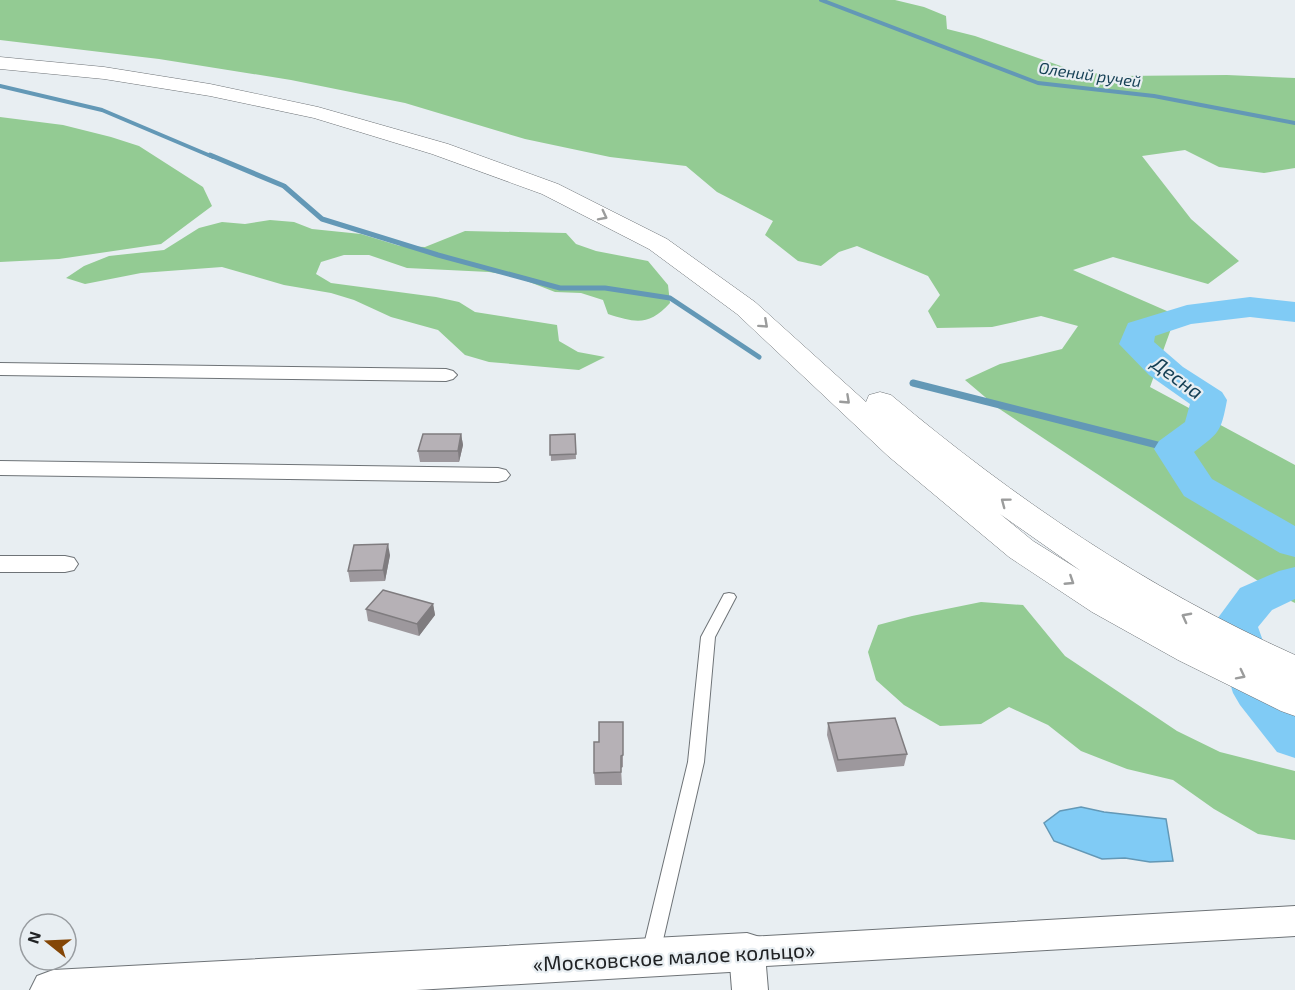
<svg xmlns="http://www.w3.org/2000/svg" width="1295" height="990" viewBox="0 0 1295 990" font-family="'Exo 2',sans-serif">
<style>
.green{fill:#93cb93}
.water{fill:#80cbf5;stroke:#6398b6;stroke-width:1.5}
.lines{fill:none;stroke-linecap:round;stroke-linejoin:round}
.stream-far2{stroke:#6398b6;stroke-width:4}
.stream-far1{stroke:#6398b6;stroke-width:5}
.stream{stroke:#6398b6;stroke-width:7}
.river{fill:#80cbf5;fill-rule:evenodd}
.service-casing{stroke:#6e7377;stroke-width:2}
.minor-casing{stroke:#6e7377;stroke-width:2}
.tertiary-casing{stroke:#6e7377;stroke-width:2}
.trunk-casing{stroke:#6e7377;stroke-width:1}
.service{fill:#fff;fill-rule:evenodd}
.minor{fill:#fff;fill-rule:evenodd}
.tertiary{fill:#fff;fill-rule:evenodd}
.trunk{fill:#fff;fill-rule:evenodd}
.wall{fill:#9d989d}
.shaded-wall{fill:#7f7c7f}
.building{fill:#b6b1b6;stroke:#7f7c7f;stroke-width:1.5}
.oneway{stroke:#9b9c9c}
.labels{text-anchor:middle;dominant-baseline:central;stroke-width:4.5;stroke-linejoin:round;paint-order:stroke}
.far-water-label{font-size:16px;font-style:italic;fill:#143f54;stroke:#e8eef2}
.water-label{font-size:20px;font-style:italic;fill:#143f54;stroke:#e8eef2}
.near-street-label{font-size:21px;fill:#202224;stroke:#e8eef2}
</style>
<rect width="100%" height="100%" fill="#e8eef2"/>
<path class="green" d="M 0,0 L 895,0 L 924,7 L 946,16 L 947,29 L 975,36 L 1075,71 L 1119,76 L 1227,75 L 1295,78 L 1295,168 L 1264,173 L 1219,167 L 1185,150 L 1142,156 L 1191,219 L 1239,261 L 1208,284 L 1113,257 L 1073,270 L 1176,315 L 1150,387 L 1295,465 L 1295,603 L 1279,595 L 998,408 L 965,380 L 1000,364 L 1062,349 L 1078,326 L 1041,316 L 992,327 L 937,328 L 928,311 L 940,295 L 928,276 L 857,246 L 839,252 L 821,266 L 798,261 L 765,235 L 773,221 L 717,192 L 686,166 L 610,157 L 525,139 L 405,103 L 291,80 L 159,59 L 0,40 Z
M 0,117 L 63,125 L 111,137 L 139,146 L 203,187 L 212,206 L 161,244 L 59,259 L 0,262 Z
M 270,220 L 294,222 L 312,229 L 361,234 L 400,246 L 425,247 L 465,231 L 566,233 L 576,244 L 596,251 L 648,261 L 668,285 L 670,303 C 649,326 636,323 608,314 L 603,300 L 581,293 L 555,292 L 514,276 L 489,272 L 407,268 L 369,255 L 344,255 L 321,262 L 316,274 L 331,283 L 436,297 L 459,302 L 475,312 L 557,325 L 559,341 L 578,352 L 605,357 L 579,370 L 489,362 L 465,355 L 438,330 L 391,317 L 354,300 L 331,293 L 284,285 L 222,267 L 141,273 L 85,284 L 66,278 L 84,266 L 109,256 L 164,250 L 199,228 L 222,222 L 245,224 Z
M 981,602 L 1023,605 L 1065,656 L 1177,731 L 1220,752 L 1295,771 L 1295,840 L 1258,834 L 1214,809 L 1173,780 L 1127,769 L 1081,751 L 1048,725 L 1009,707 L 981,724 L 940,726 L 904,705 L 876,680 L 868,652 L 878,625 L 912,616 Z"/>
<path class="water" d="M 1081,807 L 1104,812 L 1166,819 L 1173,861 L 1150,862 L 1125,858 L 1102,859 L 1054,841 L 1044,823 L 1060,811 Z"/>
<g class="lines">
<path class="stream-far2" d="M 821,0 L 1038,83 L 1154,96 L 1295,123
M 0,86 L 102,110 L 213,157"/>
<path class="stream-far1" d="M 210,155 L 284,186 L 322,219 L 438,255 L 560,288 L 605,288 L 670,298 L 759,357"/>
<path class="stream" d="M 913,383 L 1173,449"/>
<path class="river" d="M 1250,297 L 1295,302 L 1295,322 L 1250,317 L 1191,324 L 1155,336 L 1154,342 L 1183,367 L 1222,392 L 1227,400 C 1221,432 1220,432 1194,452 L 1212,479 L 1295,526 L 1295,557 L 1280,553 L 1184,496 L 1154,449 L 1159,441 L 1185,422 L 1190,404 L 1149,375 L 1119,344 L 1128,323 L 1187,305 Z
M 1295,567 L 1295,599 L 1272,610 L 1258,627 L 1279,686 L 1295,705 L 1295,758 L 1277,752 L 1240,705 L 1233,693 L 1212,626 L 1240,588 L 1279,571 Z"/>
<g class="service-casing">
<path id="service" d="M 729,593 L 734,594 L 736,597 L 715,637 L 704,762 L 660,953 L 657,958 L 651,961 L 645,958 L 642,953 L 688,762 L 701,637 L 724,594 Z"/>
</g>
<g class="minor-casing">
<path id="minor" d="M 0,363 L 446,369 L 453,371 L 457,375 L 453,379 L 446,381 L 0,375 Z
M 0,461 L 498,468 L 506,470 L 510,475 L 506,480 L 498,482 L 0,475 Z
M 0,556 L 65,556 L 74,558 L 78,564 L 74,570 L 65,572 L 0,572 Z
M 1295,906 L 1295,936 L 766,966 L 768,990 L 732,990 L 729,952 L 735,941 L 747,937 Z"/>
</g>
<g class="tertiary-casing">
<path id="tertiary" d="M 747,933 L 763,938 L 769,952 L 763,966 L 747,971 L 416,990 L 30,990 L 37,976 L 53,970 Z"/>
</g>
<g class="trunk-casing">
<path id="trunk" d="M 0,57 L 104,67 L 210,84 L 318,107 L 448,144 L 558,184 L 667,239 L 755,302 L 866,402 L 869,395 L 880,392 L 891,395 C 1015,499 1146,588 1295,655 L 1295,716 L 1281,711 L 1178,660 L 1092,612 L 1009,557 L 888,456 L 737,314 L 649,249 L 542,194 L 432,154 L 314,118 L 210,96 L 104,79 L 0,69 ZM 1000,514 L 1081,571 L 1033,541 Z"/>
</g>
<use href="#service" class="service"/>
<use href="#minor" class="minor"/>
<use href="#tertiary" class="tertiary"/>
<use href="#trunk" class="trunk"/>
</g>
<path class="wall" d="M 461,434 L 463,445 L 459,462 L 420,462 L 418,451 Z
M 575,434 L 576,459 L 551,461 L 550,435 Z
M 390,555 L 385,581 L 350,582 L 348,571 Z
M 433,604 L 435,615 L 419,636 L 368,621 L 366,609 Z
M 623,722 L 623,767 L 621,768 L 622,785 L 595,785 L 594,773 L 599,742 Z
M 828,723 L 907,754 L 904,766 L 837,772 L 827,735 Z"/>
<path class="shaded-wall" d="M 461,434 L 463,445 L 459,462 L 458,451 Z
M 388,544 L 390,555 L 385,581 L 383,570 Z
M 433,604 L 435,615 L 419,636 L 417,624 Z"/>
<path class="building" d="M 423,434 L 461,434 L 458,451 L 418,451 Z
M 575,434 L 576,454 L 550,455 L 550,435 Z
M 388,544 L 383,570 L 348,571 L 354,545 Z
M 383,590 L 433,604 L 417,624 L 366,609 Z
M 895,718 L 907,754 L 838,760 L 828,723 Z
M 599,722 L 623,722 L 623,755 L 621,756 L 621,772 L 594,773 L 594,742 L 599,742 Z"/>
<defs><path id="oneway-chevron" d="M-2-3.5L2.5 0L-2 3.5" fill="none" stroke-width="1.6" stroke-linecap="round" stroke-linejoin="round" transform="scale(1.5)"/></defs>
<g class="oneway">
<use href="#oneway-chevron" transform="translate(603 216) rotate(27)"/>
<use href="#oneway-chevron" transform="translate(764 324) rotate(42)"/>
<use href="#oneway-chevron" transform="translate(846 400) rotate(43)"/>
<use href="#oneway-chevron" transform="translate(1005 502) rotate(-143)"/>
<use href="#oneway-chevron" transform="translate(1070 581) rotate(33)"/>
<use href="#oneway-chevron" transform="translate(1186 617) rotate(-152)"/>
<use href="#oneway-chevron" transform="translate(1241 675) rotate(27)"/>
</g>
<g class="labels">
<g class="far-water-label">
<text transform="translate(1090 74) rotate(8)">Олений ручей</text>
</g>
<g class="water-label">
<text transform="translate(1178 377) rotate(36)">Десна</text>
</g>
<g class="near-street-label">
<text transform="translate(674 956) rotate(-3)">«Московское малое кольцо»</text>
</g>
</g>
<g transform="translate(48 942) rotate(288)"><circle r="28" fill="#e8eef2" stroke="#989ca0" stroke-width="1.5"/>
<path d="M0-4.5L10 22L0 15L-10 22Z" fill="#844606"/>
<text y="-9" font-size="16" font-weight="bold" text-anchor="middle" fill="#202224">N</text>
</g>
</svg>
